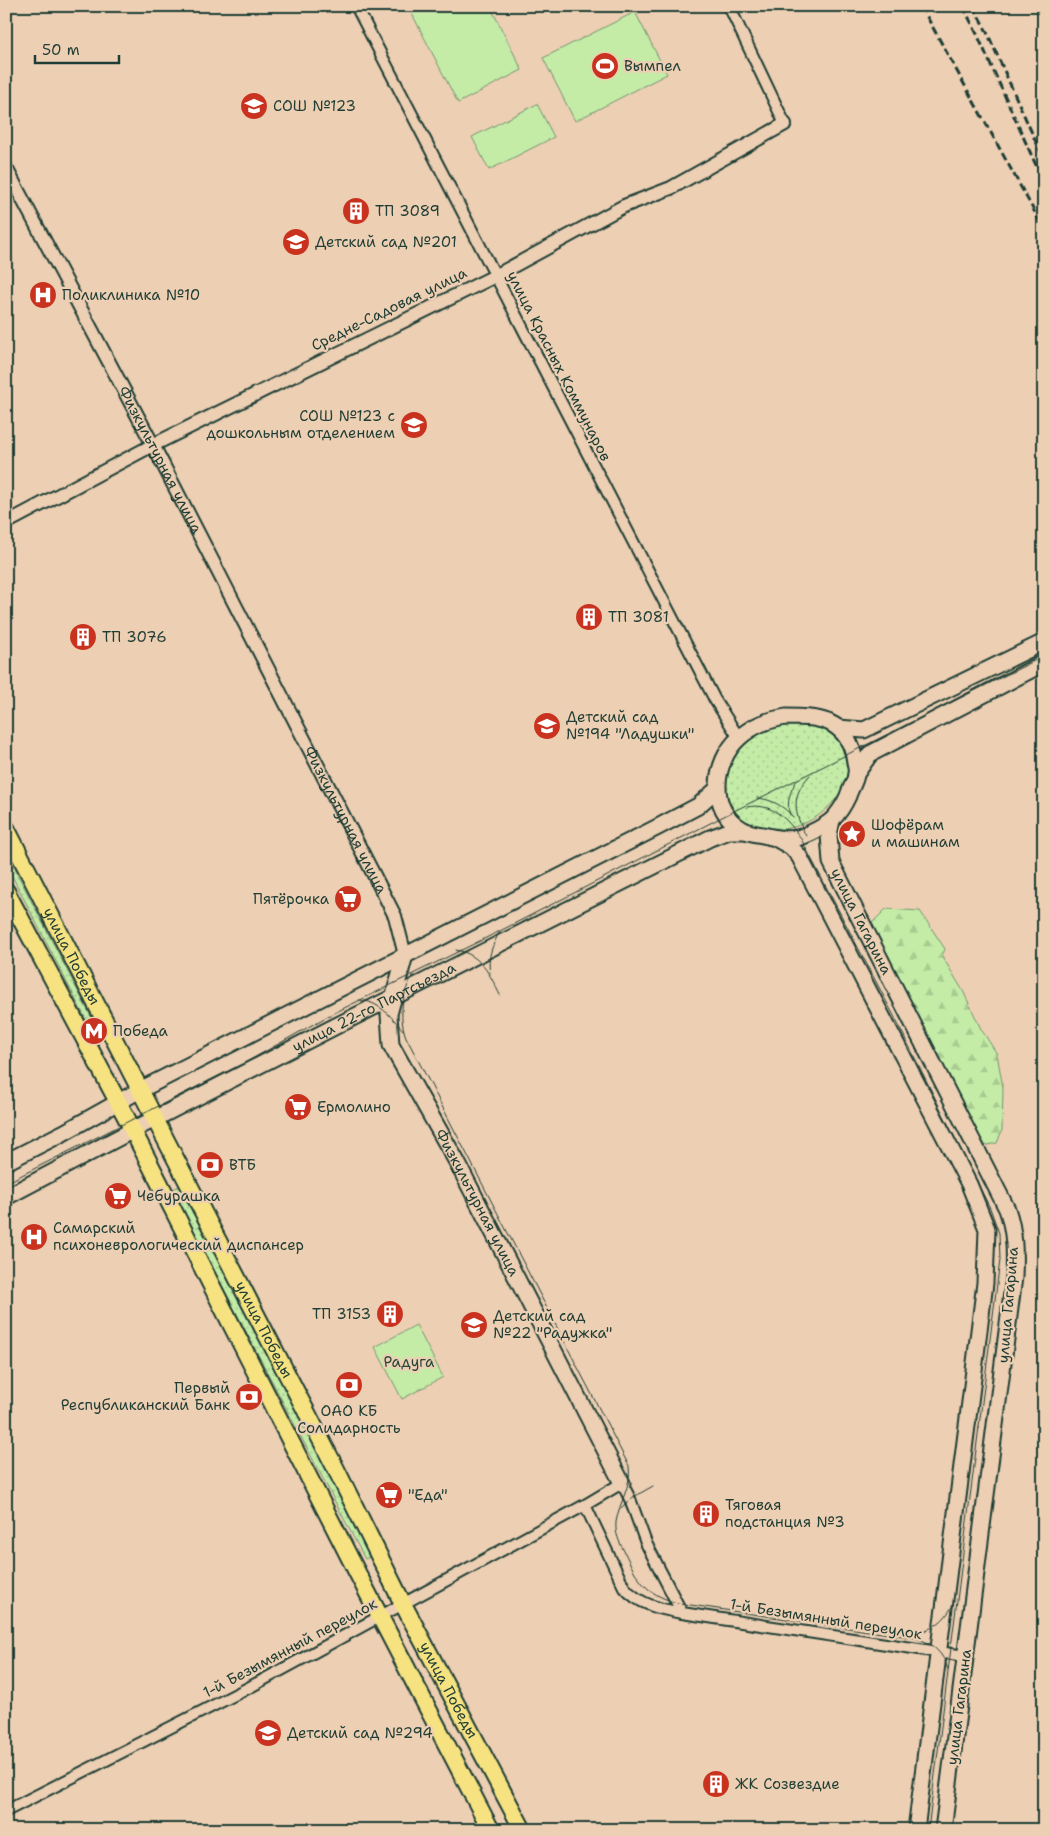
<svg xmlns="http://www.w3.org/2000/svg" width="1050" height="1836" viewBox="0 0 1050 1836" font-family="'Shantell Sans',sans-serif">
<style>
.grass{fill:url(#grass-dots);stroke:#72946e}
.forest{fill:url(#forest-firs);stroke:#72946e}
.park{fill:#c4eca7;stroke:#72946e}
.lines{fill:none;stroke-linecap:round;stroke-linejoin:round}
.minor-casing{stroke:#1f3d34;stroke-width:14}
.tertiary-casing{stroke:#1f3d34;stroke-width:16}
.secondary-casing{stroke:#1f3d34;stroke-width:19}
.primary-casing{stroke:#1f3d34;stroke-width:20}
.minor{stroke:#edcfb3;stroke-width:10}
.tertiary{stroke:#edcfb3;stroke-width:12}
.secondary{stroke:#edcfb3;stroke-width:15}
.primary{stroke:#f6e281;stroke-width:16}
.tram{stroke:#1f3d34;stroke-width:1}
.rail{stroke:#1f3d34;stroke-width:3;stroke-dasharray:8 4;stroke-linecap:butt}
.labels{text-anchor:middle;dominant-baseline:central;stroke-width:4.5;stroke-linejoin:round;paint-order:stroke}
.poi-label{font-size:15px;fill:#1f3d34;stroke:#edcfb3;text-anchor:start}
.street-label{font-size:15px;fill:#1f3d34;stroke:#edcfb3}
.park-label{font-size:15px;fill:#27463a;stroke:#edcfb3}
</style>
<defs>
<pattern id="grass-dots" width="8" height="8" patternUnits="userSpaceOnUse" patternTransform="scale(1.25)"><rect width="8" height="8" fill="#c4eca7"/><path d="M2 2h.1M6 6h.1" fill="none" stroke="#a8cb90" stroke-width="1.8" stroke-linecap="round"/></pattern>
<pattern id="forest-firs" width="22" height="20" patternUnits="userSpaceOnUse" patternTransform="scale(1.25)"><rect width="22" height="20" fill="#c4eca7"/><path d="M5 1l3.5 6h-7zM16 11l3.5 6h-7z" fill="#a8cb90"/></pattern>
</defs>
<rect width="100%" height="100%" fill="#edcfb3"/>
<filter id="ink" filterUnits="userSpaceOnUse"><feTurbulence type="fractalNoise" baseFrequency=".02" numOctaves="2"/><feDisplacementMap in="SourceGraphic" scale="10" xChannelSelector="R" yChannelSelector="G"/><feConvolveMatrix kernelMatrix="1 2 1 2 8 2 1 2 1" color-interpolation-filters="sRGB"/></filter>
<g filter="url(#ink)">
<path class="grass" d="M 794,723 C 809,725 824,726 837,736 C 842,740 843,747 846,752 C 850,762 848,771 845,782 C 832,817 788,839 751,826 C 742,822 736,813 731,804 C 715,775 740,739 768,728 C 776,725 785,724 794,723 Z
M 6,852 L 100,1034 L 99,1038 L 95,1037 L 6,864 Z
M 179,1186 L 371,1556 L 365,1559 L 172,1190 Z"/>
<path class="forest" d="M 886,909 L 920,911 L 945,949 L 942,956 L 963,991 L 981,1029 L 997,1054 L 1003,1088 L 1002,1130 L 997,1143 L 983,1146 L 932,1041 L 896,982 L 871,924 Z"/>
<path class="park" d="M 408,6 L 490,6 L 522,70 L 458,103 Z
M 635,12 L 667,74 L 575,121 L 543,58 Z
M 537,104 L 554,137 L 489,170 L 472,137 Z
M 416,1325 L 443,1377 L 402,1399 L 375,1347 Z"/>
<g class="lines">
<g class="minor-casing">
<path id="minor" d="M 356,6 L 715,700 L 739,738
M 729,6 L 785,124
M 585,1505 L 624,1587 C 639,1605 660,1609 682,1613 L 965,1656
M 6,1811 L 250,1687 L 585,1505 L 622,1483 L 630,1499 L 646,1543 L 682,1613"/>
</g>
<g class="tertiary-casing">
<g id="tertiary">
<path id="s1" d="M 6,168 L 153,445 L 395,916 L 405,955"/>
<path d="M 6,523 L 153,445 L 495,276 L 624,206 L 671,188 L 785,124"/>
</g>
</g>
<g class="secondary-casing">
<g id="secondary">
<path d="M 786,717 C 800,717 815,717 828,722 C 846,730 853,745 855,763 C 856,767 857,771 856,775 C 855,782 850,789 848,796 C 844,805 838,814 831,821 C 822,828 811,833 801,837 C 789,841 775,838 763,835 C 756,834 748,833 742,829 C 708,810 713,762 739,738 C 753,725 768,720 786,717 Z"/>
<path d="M 838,728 L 864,730 L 1044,642"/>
<path d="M 856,774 L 870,754 L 1044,663"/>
<path id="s2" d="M 832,820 L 829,835 L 831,862 L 1007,1209 C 1015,1232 1015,1253 1014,1277 L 943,1830"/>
<path d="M 775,838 L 791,847 L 799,856 L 969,1184 L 987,1229 L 985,1283 L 916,1830"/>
<path id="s3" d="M 405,955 L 389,1014 L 391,1045 L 457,1162 L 622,1483"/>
<path d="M 6,1162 L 63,1133 L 140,1090 L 658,827 L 698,806 L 717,789"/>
<path id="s4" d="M 6,1197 L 133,1130 L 334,1027 L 710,838 L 729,831 L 745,831"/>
</g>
</g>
<g class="primary-casing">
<g id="primary">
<path id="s5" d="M 6,828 L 155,1119 L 335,1467 L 403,1604 L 523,1830"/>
<path d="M 6,891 L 125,1115 L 362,1582 L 491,1830"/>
</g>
</g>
<use href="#minor" class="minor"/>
<use href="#tertiary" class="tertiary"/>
<use href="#secondary" class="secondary"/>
<use href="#primary" class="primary"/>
<path class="tram" d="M 757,798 C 771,799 784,806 793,817
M 747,807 C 772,802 787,819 800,837 L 893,1014 L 990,1208 L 999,1233 L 1000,1260 L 928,1830
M 790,815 C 786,802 790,791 797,780
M 806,836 C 794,813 790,796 810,775
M 456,950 C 481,954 490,975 500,995
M 414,974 C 402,992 398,1016 406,1037 L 629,1466 C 632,1486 619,1502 616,1522 C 615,1534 619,1541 624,1551 C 638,1580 644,1593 677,1603 L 916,1638 C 932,1643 944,1653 948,1670
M 490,974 C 487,957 492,946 500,931
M 359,1000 C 378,1001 391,1016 403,1030
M 6,1183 L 250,1060 L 328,1016 L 500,931 L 726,815 L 1044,656
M 621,1508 L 630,1499 L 653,1486
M 909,1634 C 931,1631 944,1623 954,1603"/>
<path class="rail" d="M 921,6 L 1044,229
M 963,6 L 977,34 L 1044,183
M 973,6 L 986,30 L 1044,160"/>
</g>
</g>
<defs>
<g id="stadium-disc" transform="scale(1.4375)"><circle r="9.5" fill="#c8321e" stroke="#edcfb3"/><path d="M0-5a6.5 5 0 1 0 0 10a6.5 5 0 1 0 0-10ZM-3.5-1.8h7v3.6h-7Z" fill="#fff"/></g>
<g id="school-disc" transform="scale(1.4375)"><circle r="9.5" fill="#c8321e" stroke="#edcfb3"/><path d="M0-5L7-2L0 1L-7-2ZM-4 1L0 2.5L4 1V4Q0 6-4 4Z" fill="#fff"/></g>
<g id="building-disc" transform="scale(1.4375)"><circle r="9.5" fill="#c8321e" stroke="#edcfb3"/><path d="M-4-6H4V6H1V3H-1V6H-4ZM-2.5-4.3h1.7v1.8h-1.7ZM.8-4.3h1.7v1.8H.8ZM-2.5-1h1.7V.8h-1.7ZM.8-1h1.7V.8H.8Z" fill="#fff"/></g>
<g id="hospital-disc" transform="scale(1.4375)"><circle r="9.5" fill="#c8321e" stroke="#edcfb3"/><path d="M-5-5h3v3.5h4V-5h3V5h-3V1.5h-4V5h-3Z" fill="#fff"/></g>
<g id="sight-disc" transform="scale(1.4375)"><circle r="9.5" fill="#c8321e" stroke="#edcfb3"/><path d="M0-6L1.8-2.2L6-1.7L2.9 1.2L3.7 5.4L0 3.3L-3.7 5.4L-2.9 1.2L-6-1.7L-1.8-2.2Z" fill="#fff"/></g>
<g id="supermarket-disc" transform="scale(1.4375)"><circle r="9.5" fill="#c8321e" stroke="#edcfb3"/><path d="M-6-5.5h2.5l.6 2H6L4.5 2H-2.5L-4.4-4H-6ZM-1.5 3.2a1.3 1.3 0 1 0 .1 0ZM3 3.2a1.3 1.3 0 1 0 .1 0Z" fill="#fff"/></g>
<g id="metro-disc" transform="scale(1.4375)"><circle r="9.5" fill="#c8321e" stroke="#edcfb3"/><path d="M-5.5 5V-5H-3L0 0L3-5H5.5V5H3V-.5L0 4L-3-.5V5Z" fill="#fff"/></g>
<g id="bank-disc" transform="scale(1.4375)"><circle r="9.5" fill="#c8321e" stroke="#edcfb3"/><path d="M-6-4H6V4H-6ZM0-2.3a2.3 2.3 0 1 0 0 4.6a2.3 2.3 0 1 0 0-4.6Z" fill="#fff"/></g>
</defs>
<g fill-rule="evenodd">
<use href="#stadium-disc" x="605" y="66"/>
<use href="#school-disc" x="254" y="106"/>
<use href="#building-disc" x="356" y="211"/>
<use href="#school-disc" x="296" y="242"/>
<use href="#hospital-disc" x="43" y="295"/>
<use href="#school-disc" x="414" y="425"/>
<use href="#building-disc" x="589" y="617"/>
<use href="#building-disc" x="83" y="637"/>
<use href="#school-disc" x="547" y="726"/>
<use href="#sight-disc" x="852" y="834"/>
<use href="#supermarket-disc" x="348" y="899"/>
<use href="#metro-disc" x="94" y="1031"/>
<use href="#supermarket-disc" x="298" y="1107"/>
<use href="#bank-disc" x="210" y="1165"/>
<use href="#supermarket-disc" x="118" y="1196"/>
<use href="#hospital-disc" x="34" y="1237"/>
<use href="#building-disc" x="390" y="1314"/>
<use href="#school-disc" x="474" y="1325"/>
<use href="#bank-disc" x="349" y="1385"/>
<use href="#bank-disc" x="249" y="1397"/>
<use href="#supermarket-disc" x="389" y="1495"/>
<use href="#building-disc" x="706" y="1514"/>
<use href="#school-disc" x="268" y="1733"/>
<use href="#building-disc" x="716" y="1784"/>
</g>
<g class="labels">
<g class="poi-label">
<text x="624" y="66">Вымпел</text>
<text x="273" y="106">СОШ №123</text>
<text x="375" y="211">ТП 3089</text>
<text x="315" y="242">Детский сад №201</text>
<text x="62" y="295">Поликлиника №10</text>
<text x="395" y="416" text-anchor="end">СОШ №123 с<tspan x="395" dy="17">дошкольным отделением</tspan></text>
<text x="608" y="617">ТП 3081</text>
<text x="102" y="637">ТП 3076</text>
<text x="566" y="717">Детский сад<tspan x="566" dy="17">№194 "Ладушки"</tspan></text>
<text x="871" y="825">Шофёрам<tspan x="871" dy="17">и машинам</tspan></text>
<text x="329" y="899" text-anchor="end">Пятёрочка</text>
<text x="113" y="1031">Победа</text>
<text x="317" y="1107">Ермолино</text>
<text x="229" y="1165">ВТБ</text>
<text x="137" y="1196">Чебурашка</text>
<text x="53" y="1228">Самарский<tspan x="53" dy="17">психоневрологический диспансер</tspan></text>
<text x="371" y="1314" text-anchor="end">ТП 3153</text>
<text x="493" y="1316">Детский сад<tspan x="493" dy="17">№22 "Радужка"</tspan></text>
<text x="230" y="1388" text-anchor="end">Первый<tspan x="230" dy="17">Республиканский Банк</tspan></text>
<text x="349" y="1411" text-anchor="middle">ОАО КБ<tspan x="349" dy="17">Солидарность</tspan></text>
<text x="408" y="1495">"Еда"</text>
<text x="725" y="1505">Тяговая<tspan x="725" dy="17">подстанция №3</tspan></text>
<text x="287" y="1733">Детский сад №294</text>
<text x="735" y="1784">ЖК Созвездие</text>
</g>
<g class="street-label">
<text transform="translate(389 309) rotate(-26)">Средне-Садовая улица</text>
<text transform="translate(559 366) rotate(63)">улица Красных Коммунаров</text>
<text stroke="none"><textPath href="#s1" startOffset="330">Физкультурная улица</textPath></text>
<text stroke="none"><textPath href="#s1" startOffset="735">Физкультурная улица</textPath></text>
<text stroke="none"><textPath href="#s2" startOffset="109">улица Гагарина</textPath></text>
<text stroke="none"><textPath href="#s5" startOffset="144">улица Победы</textPath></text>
<text stroke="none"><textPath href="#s4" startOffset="414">улица 22-го Партсъезда</textPath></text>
<text stroke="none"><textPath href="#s3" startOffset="272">Физкультурная улица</textPath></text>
<text transform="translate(1008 1305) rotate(-85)">улица Гагарина</text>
<text stroke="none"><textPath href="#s5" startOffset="564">улица Победы</textPath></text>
<text transform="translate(826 1619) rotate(9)">1-й Безымянный переулок</text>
<text transform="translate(290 1648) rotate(-28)">1-й Безымянный переулок</text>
<text stroke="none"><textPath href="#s5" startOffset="969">улица Победы</textPath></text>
<text transform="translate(959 1707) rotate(-83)">улица Гагарина</text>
</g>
<g class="park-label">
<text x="409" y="1362">Радyга</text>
</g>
</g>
<rect width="1050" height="1836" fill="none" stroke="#edcfb3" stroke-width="25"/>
<rect x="12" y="12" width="1025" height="1811" fill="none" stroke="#1f3d34" stroke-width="2" filter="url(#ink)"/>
<path d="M35 55v8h84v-8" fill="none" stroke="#1f3d34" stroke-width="2.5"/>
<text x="42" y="55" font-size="15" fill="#1f3d34" stroke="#edcfb3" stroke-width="4" paint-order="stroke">50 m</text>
</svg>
